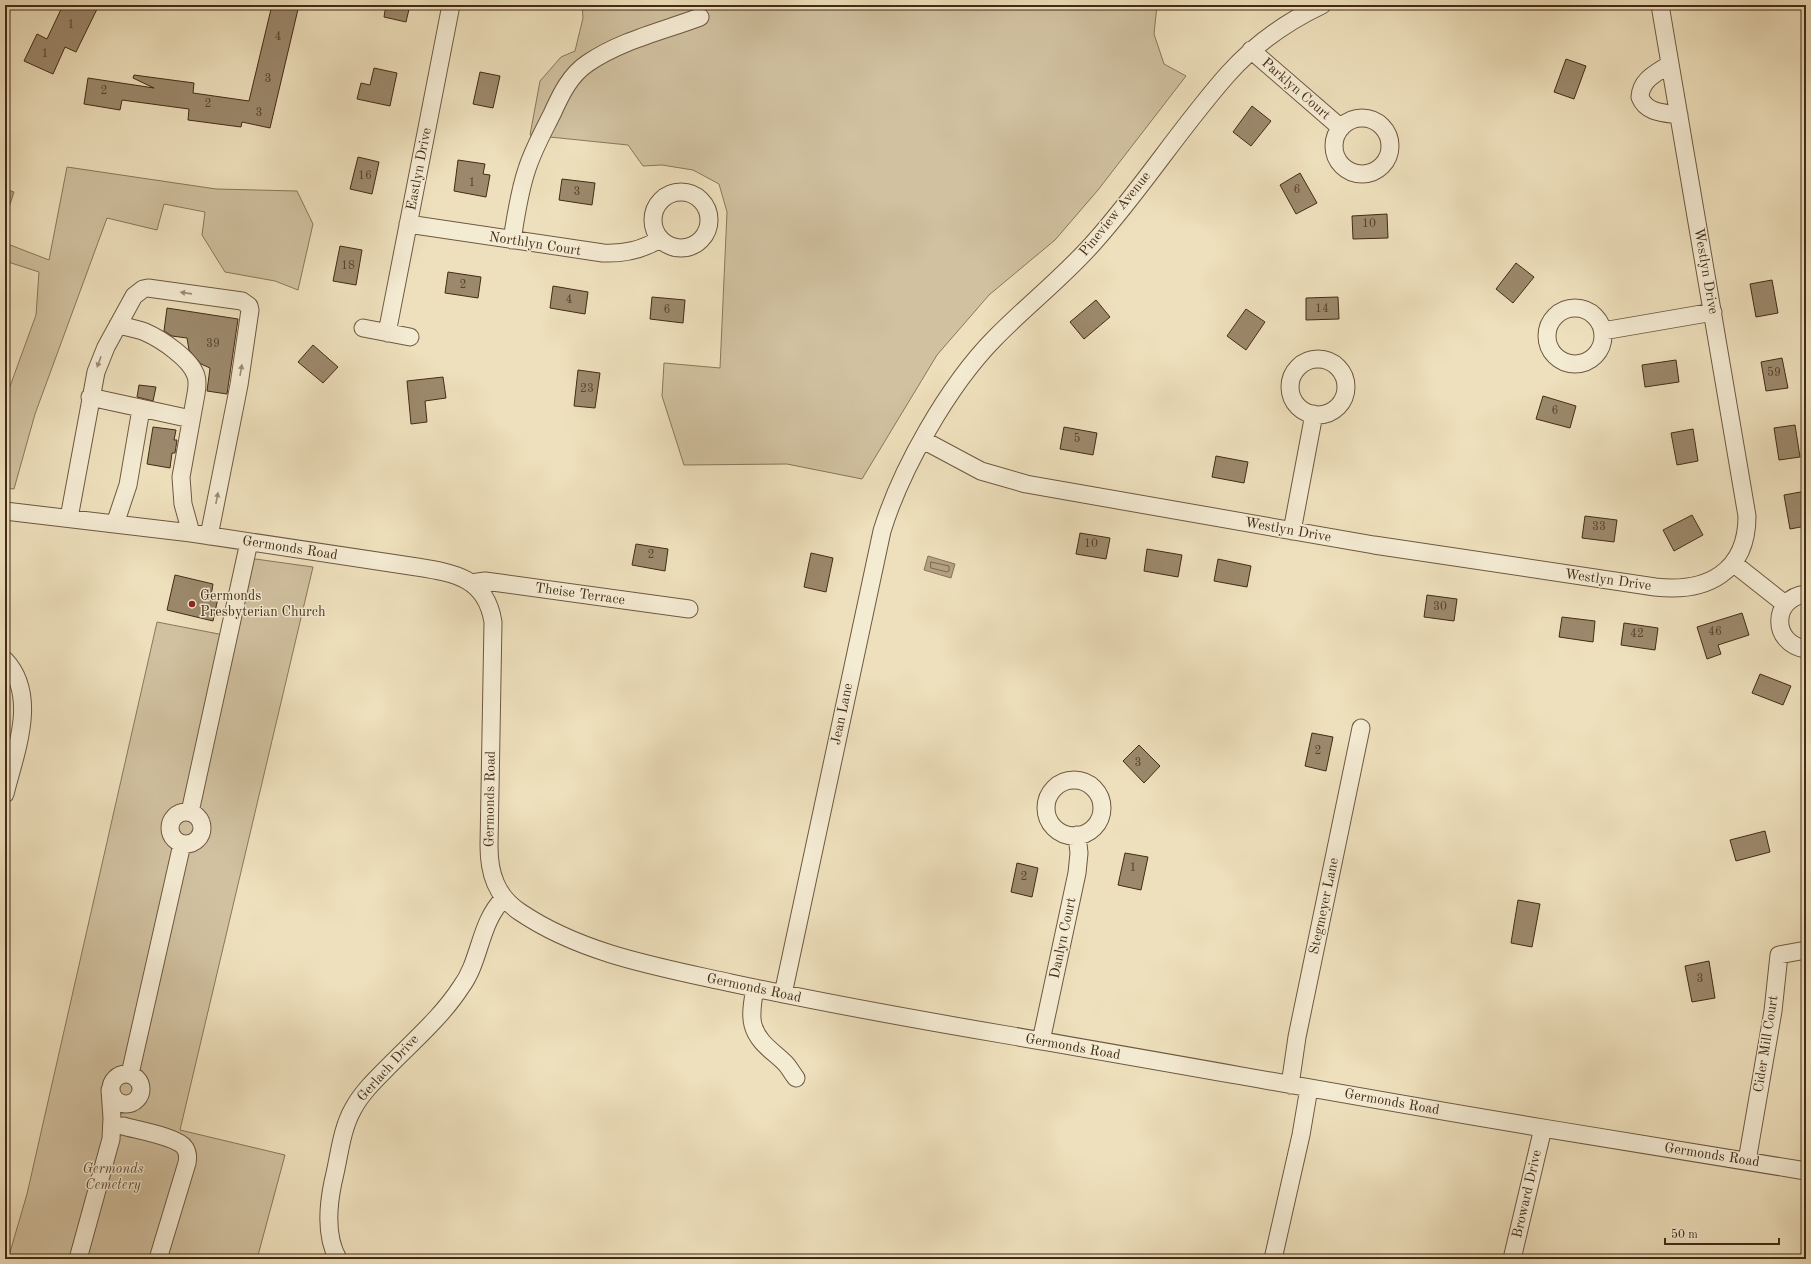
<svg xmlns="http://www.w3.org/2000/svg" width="1811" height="1264" viewBox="0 0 1811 1264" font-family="'Old Standard TT',serif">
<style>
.green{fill:#d1c1a0;stroke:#8a765b}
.water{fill:#b4a284;stroke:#877258}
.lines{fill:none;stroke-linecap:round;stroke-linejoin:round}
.shore{stroke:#7c664d;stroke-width:1}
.building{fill:#9c896c;stroke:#432b16}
.minor-casing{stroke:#6e5840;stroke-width:19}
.minor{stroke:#f4ebd3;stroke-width:17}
.oneway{fill:#9c8b74}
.poi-dot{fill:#8f2418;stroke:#f4ebd3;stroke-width:1.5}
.labels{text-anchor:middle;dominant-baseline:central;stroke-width:3;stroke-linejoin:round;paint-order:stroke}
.number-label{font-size:12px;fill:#59422c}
.street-label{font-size:14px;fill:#432b16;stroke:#f4ebd3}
.poi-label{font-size:14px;fill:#432b16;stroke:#f4ebd3;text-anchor:start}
.park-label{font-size:14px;font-style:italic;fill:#5f4932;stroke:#f4ebd3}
</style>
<rect width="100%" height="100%" fill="#eee0bc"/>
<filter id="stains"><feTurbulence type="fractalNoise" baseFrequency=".005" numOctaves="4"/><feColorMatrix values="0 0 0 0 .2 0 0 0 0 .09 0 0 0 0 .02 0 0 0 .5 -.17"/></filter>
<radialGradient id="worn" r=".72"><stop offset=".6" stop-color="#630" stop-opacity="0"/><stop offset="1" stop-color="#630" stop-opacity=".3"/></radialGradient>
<path class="green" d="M 582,5 L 1157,5 L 1154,34 L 1164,64 L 1186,76 L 1098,190 L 1055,240 L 989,295 L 937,355 L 862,479 L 787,464 L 684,465 L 662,396 L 664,363 L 720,368 L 727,212 L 719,184 L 693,170 L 662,165 L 643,166 L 628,145 L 530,135 L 540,81 L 561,57 L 575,51 L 583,18 Z
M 67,167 L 216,189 L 297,191 L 313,224 L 298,290 L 275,281 L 225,272 L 202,235 L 205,212 L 164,204 L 157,230 L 107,218 L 35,414 L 14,489 L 5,488 L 5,400 L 36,315 L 39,272 L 5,261 L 5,243 L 49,260 Z
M 241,557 L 313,567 L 180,1130 L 285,1155 L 257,1259 L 8,1259 L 27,1194 L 157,622 L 224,635 Z"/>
<path class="water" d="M 5,189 L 14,192 L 5,220 Z
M 928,556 L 955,564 L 951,578 L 924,570 Z"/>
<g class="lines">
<path class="shore" d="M 931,562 L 949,566 L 949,571 L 947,572 L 931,568 Z"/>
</g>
<path class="building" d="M 63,5 L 99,5 L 76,52 L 65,47 L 53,74 L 24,61 L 37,34 L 47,39 Z
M 272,5 L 299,5 L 270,128 L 242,122 L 241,127 L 188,120 L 189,109 L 122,100 L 120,110 L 84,104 L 88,78 L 154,88 L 133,78 L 134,75 L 194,83 L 193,93 L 249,101 Z
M 386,5 L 410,5 L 406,22 L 384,17 Z
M 1566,59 L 1586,66 L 1574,99 L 1554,92 Z
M 374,68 L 397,73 L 390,106 L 357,99 L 361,83 L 370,85 Z
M 480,72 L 500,76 L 493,108 L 473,104 Z
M 1252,106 L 1271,121 L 1251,146 L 1233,132 Z
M 358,157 L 379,162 L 372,194 L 350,189 Z
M 458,160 L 485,164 L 483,174 L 490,175 L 486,197 L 454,191 Z
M 1300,173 L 1317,203 L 1296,214 L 1280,185 Z
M 562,179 L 595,183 L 592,205 L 559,200 Z
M 1387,214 L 1388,238 L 1353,239 L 1352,216 Z
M 340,246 L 362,250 L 356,285 L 333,281 Z
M 1516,263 L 1534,277 L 1513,303 L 1496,289 Z
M 448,272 L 481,277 L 478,298 L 445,293 Z
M 1772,280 L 1778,313 L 1756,317 L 1750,284 Z
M 553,286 L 588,292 L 585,314 L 550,308 Z
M 652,297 L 685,300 L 683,323 L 650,319 Z
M 1338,297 L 1339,319 L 1306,320 L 1306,298 Z
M 1096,300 L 1110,317 L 1084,339 L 1070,322 Z
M 167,308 L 238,319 L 227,394 L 207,391 L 210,368 L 201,364 L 189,350 L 187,338 L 172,336 L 164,331 Z
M 1246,309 L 1265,322 L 1246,350 L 1227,336 Z
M 313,345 L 338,367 L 323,383 L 298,362 Z
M 1782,358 L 1788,388 L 1766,391 L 1761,362 Z
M 1676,360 L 1679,382 L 1645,387 L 1642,365 Z
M 578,370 L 600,373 L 595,408 L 574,406 Z
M 443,377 L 446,398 L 425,401 L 427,422 L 411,424 L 407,381 Z
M 139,385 L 156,387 L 153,401 L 137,397 Z
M 1543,396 L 1576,406 L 1570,428 L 1536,419 Z
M 1795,425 L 1800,457 L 1779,460 L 1774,428 Z
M 153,427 L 176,430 L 174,440 L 177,440 L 175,453 L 172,453 L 170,468 L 147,464 Z
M 1064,427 L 1097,433 L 1093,455 L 1060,449 Z
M 1693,429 L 1698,461 L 1677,465 L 1671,433 Z
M 1216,456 L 1248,462 L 1244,483 L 1212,477 Z
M 1806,491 L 1806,526 L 1790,529 L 1784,495 Z
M 1692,515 L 1703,535 L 1674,551 L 1663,530 Z
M 1585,516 L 1617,520 L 1614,542 L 1582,538 Z
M 1080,533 L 1110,538 L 1106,559 L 1076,554 Z
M 636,544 L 668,549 L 665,571 L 632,565 Z
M 1147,549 L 1182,555 L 1178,577 L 1144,571 Z
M 811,553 L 833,558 L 826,592 L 804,587 Z
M 1218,559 L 1251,566 L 1247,587 L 1214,581 Z
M 175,575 L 213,584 L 211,596 L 218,598 L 213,621 L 167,610 Z
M 1427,595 L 1457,599 L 1454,621 L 1424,617 Z
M 1742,613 L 1749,635 L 1718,645 L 1721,654 L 1707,659 L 1697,627 Z
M 1562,617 L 1595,621 L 1593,642 L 1559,637 Z
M 1624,623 L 1658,628 L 1655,650 L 1621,645 Z
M 1760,674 L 1791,686 L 1783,705 L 1752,693 Z
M 1312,733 L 1333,737 L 1326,771 L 1305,766 Z
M 1139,745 L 1160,766 L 1144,783 L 1123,761 Z
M 1765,831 L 1770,852 L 1736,861 L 1730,840 Z
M 1125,853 L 1148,857 L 1141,890 L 1118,885 Z
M 1017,863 L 1038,868 L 1032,897 L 1011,892 Z
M 1518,900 L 1540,904 L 1532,947 L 1511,943 Z
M 1709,961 L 1715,998 L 1692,1002 L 1685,966 Z"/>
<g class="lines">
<g class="minor-casing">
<path id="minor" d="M 1251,50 L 1341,128
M 1670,64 C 1657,73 1641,79 1640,97 C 1646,113 1664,113 1679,115
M1334 146a28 28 0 1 1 56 0a28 28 0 1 1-56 0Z
M653 220a28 28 0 1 1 56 0a28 28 0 1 1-56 0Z
M 408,224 L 603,253 C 625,254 642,250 660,239
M 512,240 C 516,216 519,192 527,169 C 533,150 543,132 552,114 C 561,94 570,75 588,63 C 622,40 663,31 700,17
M1547 336a28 28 0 1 1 56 0a28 28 0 1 1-56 0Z
M 118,325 C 127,327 137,329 145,332 C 161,339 191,359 196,376 C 198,382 197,388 196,394 L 181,477 L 183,504 L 191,533
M 363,328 L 410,337
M 1603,331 L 1713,312
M 387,333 L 451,5
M1290 387a28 28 0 1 1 56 0a28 28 0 1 1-56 0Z
M 90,397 L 191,419
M 923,440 L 981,471 L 1026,484 L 1374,545 L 1655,587 C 1707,593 1747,572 1747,516 L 1660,5
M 5,511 L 191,533 L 417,567 C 455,573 486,578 493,622 L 489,846 C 489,873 496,896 520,912 C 582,954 659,967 731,983 C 824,1003 918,1020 1013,1036 C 1190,1066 1366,1099 1543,1128 C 1631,1143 1719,1156 1806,1171
M 69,518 L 96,372 L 106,347 L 134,296 L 143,289 L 148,288 L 242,301 L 249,306 L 250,310 L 239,385 L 209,536
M 115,524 L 128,485 L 141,409
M 1292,531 L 1314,414
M 1733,563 L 1785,604
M 471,583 L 485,581 L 500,583 L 689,609
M 1806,594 C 1771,598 1771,644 1806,649
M 5,660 C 39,696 15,753 5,794
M1046 808a28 28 0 1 1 56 0a28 28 0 1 1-56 0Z
M170 828a16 16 0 1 1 32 0a16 16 0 1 1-32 0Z
M 190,812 L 249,542
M 755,988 C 753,1000 750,1014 753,1025 C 758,1043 773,1051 785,1063 C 789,1067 792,1073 796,1078
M 783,994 L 882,531 C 901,469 948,386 994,339 C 1027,305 1065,276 1096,240 C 1143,187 1181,127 1228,74 C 1255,44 1286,22 1322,5
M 1041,1041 L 1077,873 L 1079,853 L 1077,835
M111 1089a15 15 0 1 1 30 0a15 15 0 1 1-30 0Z
M 130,1074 L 182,844
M 1290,1085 L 1297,1037 L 1361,728
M 123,1126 C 137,1130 178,1137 185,1148 C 188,1153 188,1158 187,1163 L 158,1259
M 1747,1161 L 1773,1011 L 1779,955 L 1806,950
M 78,1259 L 111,1139 L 112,1118 L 110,1090
M 338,1259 C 325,1236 328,1206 333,1182 C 339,1159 341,1130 353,1109 C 361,1094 373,1082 385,1070 C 411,1043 441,1018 461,987 C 481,960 479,923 504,898
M 1273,1259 L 1301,1135 L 1309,1088
M 1512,1259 L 1543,1128"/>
</g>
<use href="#minor" class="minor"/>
</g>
<defs><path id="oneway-solid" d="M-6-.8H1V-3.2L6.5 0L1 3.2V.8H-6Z"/></defs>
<g class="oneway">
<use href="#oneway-solid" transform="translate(186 293) rotate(-172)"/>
<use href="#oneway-solid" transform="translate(99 362) rotate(110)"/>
<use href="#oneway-solid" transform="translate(241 370) rotate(-80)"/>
<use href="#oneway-solid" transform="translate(217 498) rotate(-79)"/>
</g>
<circle class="poi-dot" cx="192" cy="604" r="4"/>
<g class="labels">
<g class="number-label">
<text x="71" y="25">1</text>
<text x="278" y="37">4</text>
<text x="45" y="54">1</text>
<text x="268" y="79">3</text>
<text x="104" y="91">2</text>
<text x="208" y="104">2</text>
<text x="259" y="113">3</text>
<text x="365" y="176">16</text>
<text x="472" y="183">1</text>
<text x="1297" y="190">6</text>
<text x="577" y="192">3</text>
<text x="1369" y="224">10</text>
<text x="348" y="266">18</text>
<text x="463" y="285">2</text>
<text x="569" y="300">4</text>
<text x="1322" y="309">14</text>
<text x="667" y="310">6</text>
<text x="213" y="344">39</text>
<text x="1774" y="373">59</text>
<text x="587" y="389">23</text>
<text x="1555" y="411">6</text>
<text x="1077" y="439">5</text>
<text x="1599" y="527">33</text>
<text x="1091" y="544">10</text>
<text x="651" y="555">2</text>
<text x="1440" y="607">30</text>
<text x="1715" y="632">46</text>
<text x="1637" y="634">42</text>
<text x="1318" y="751">2</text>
<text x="1138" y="763">3</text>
<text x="1133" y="868">1</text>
<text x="1024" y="877">2</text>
<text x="1700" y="979">3</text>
</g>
<g class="street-label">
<text transform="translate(1296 89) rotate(41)">Parklyn Court</text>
<text transform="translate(419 169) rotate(-79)">Eastlyn Drive</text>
<text transform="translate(1115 214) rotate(-51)">Pineview Avenue</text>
<text transform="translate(535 244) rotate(9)">Northlyn Court</text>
<text transform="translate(1706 271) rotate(80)">Westlyn Drive</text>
<text transform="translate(1288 530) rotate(10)">Westlyn Drive</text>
<text transform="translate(290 548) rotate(9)">Germonds Road</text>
<text transform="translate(1608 580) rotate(8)">Westlyn Drive</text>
<text transform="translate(580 594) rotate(8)">Theise Terrace</text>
<text transform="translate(842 714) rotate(-78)">Jean Lane</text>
<text transform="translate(490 799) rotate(-89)">Germonds Road</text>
<text transform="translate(1324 906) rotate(-78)">Stegmeyer Lane</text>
<text transform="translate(1063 938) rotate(-78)">Danlyn Court</text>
<text transform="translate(754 988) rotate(12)">Germonds Road</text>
<text transform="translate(1766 1044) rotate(-81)">Cider Mill Court</text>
<text transform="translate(1073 1047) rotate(10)">Germonds Road</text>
<text transform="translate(388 1068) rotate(-48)">Gerlach Drive</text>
<text transform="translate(1392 1102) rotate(10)">Germonds Road</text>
<text transform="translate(1712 1155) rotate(9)">Germonds Road</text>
<text transform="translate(1527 1194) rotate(-77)">Broward Drive</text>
</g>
<g class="poi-label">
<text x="200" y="596">Germonds<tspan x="200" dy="16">Presbyterian Church</tspan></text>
</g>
<g class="park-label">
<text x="113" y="1169">Germonds<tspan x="113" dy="16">Cemetery</tspan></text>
</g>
</g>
<rect width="1811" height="1264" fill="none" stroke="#eee0bc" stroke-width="20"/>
<rect x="6" y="6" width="1799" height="1252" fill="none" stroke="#432b16" stroke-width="2"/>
<rect x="10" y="10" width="1791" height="1244" fill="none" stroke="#432b16"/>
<path d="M1665 1238v6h114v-6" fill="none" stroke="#432b16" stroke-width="2"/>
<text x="1671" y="1238" font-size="12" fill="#432b16" stroke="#f4ebd3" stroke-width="3" paint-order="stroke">50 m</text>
<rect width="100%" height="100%" filter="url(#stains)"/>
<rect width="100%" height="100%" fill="url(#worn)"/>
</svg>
